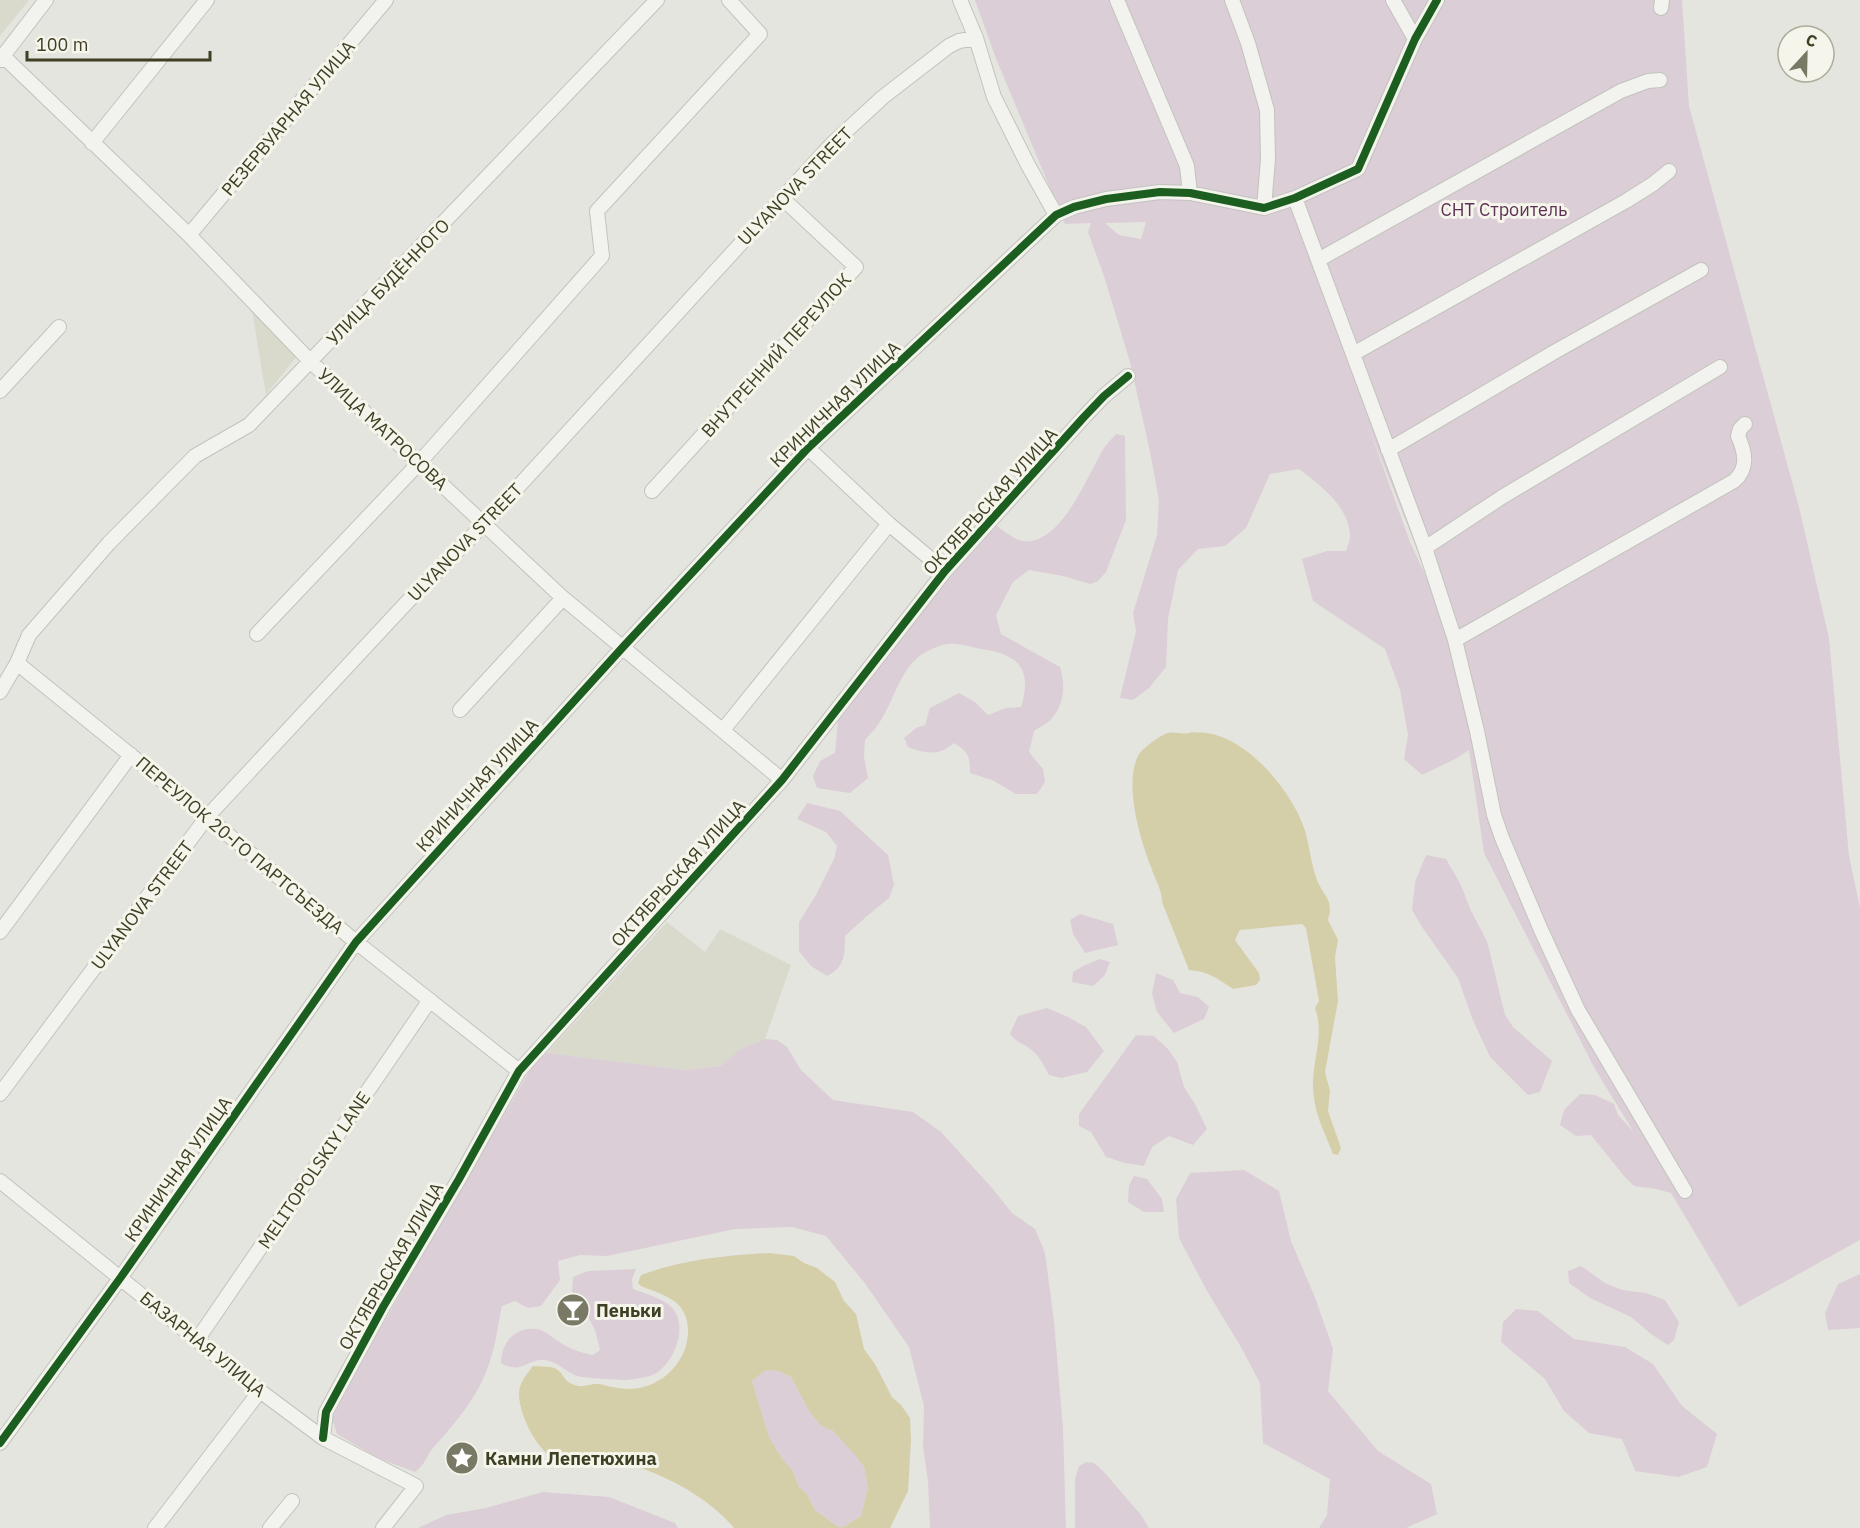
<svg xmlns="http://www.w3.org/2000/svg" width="1860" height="1528" viewBox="0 0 1860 1528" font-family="'IBM Plex Sans',sans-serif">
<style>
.built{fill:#d9d9cc}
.green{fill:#dbced7;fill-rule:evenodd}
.water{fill:#d4cfa9;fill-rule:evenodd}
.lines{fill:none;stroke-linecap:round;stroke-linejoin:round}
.minor-casing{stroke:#c3c3bd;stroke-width:16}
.minor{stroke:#f2f2ee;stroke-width:14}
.cycleway-casing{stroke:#f5f5eb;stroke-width:11}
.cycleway{stroke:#1b5e20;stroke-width:8}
.labels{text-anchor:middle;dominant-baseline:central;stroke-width:6;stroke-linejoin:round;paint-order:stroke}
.street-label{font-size:18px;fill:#3f3f24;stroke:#f5f5eb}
.park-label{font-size:18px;fill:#5d3054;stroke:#f5f5eb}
.poi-label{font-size:18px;font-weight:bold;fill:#3f3f24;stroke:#f5f5eb;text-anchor:start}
</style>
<rect width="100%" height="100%" fill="#e5e5df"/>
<path class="built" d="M 0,0 L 29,0 L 0,36 Z
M 251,304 L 297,356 L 266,395 Z
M 667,922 L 705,952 L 720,929 L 791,965 L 765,1039 L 739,1050 L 721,1066 L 685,1070 L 547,1053 Z"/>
<path class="green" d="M 975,0 L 1682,0 L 1689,106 L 1799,507 L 1829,638 L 1849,856 L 1860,908 L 1860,1240 L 1739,1307 L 1671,1193 L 1656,1189 L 1634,1186 L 1624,1176 L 1591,1135 L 1576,1136 L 1560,1125 L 1564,1110 L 1580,1094 L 1595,1095 L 1614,1104 L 1618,1115 L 1633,1131 L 1595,1069 L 1484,853 L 1469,750 L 1457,758 L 1422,775 L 1404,759 L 1408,735 L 1400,690 L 1385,649 L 1313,601 L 1302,559 L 1327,551 L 1346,551 C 1347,547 1350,541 1350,537 C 1350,507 1320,485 1299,469 L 1270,474 L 1246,528 L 1225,546 L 1198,549 L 1178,570 L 1168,619 L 1166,667 L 1149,688 L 1133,700 L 1120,698 L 1136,631 L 1133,613 L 1157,535 L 1159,500 L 1149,447 L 1130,362 L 1104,276 L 1088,232 L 1091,223 L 1065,224 L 995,56 ZM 1146,222 L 1141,239 L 1119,235 L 1105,223 ZM 1368,425 L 1437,600 L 1410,542 Z
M 1116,434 L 1125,436 L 1126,520 L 1106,572 L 1098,581 L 1090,584 L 1063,576 L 1029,570 L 1013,582 L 996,615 L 1001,634 L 1060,667 C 1065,684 1065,702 1053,717 C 1049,723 1040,727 1034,731 L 1029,752 L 1043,769 L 1045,782 L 1037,794 L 1016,794 L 992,780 L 970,773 C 970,755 968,752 954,743 C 940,756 925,754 908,747 L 904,738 L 916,728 L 925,725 L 930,708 L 959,693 L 975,702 L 988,715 L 1006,708 L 1021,707 C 1027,687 1029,666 1007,656 C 997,651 987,650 976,648 C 967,646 959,643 949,644 C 943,644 937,647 932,649 C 899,662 896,701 877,726 C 874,731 869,735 865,740 L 864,757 L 868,778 L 850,793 L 817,788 L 813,776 L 820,761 L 835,753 L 840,699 L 994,524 C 1002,529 1013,539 1022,541 C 1061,547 1088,474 1104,448 C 1107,443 1112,439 1116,434 Z
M 807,803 L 840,811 L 888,855 L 894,885 L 889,898 L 867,916 L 845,936 C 845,955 845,967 827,976 L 811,966 L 799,951 L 799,922 L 816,895 L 834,859 L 837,846 L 826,832 L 797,819 Z
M 1426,855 L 1446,859 L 1461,885 L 1471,911 L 1487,941 L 1505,1015 L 1513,1027 L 1552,1061 L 1540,1092 L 1528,1095 L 1490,1057 L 1472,1018 L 1458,978 L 1422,927 L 1412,910 L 1415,882 Z
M 1080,914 L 1113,924 L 1118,945 L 1085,953 L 1073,934 L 1070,920 Z
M 1100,959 L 1110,962 L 1105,975 L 1093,986 L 1072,982 L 1073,972 L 1083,966 Z
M 1156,973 L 1173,980 L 1180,993 L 1198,997 L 1209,1007 L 1204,1019 L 1174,1033 L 1157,1012 L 1152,994 Z
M 1047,1008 L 1068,1017 L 1086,1027 L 1104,1051 L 1087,1072 L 1061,1078 L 1049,1075 C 1044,1065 1039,1055 1029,1048 C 1020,1041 1018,1044 1010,1034 L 1018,1016 Z
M 1136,1035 L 1154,1036 L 1168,1049 L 1177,1062 L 1184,1087 L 1195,1104 L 1207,1129 L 1193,1145 L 1169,1136 L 1152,1147 L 1144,1166 L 1125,1163 L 1106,1157 L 1091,1132 L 1079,1126 L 1079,1114 Z
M 765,1039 L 777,1040 L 787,1047 L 801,1070 L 833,1100 L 913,1112 L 941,1132 L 993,1189 L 1012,1213 L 1035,1229 L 1045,1253 L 1054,1321 L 1063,1429 L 1066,1528 L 930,1528 L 928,1481 L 923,1447 L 924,1406 L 909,1347 L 864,1282 L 826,1236 L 792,1227 L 735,1229 L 607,1256 L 580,1255 L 558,1261 L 560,1280 L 541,1306 L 528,1308 L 515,1301 L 502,1306 C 498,1324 496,1343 490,1361 C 480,1394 457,1421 434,1447 C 426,1456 426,1464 415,1472 L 378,1458 L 337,1434 L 332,1418 L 375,1338 L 533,1065 L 547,1053 L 685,1070 L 721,1066 L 739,1050 Z
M 1244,1170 L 1279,1191 L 1291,1241 L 1316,1300 L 1333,1349 L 1328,1391 L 1378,1451 L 1431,1484 L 1437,1514 L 1406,1528 L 1319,1528 L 1327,1515 L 1330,1479 L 1263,1443 L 1260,1383 L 1241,1347 L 1207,1291 L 1179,1238 L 1176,1199 L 1190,1173 Z
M 1134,1176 L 1147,1179 L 1162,1199 L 1164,1212 L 1144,1212 L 1128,1202 L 1129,1185 Z
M 1581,1266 L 1605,1283 L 1622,1290 L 1646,1293 L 1665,1300 L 1679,1322 L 1674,1340 L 1668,1345 L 1651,1334 L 1631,1317 L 1590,1298 L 1569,1283 L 1568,1271 Z
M 636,1269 L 632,1279 L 633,1289 C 646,1294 666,1299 674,1310 C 687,1329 675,1359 658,1372 C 651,1377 636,1379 627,1380 C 619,1380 583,1378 577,1376 C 565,1371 558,1362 544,1360 C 526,1359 521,1375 501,1363 C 501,1343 515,1326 537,1329 C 545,1330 558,1342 566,1346 C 575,1351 584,1353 593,1355 L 600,1350 L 595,1330 L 586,1313 L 587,1300 L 572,1292 L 573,1277 L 588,1271 Z
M 1860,1274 L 1860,1328 L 1828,1330 L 1825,1313 L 1838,1284 Z
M 1516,1309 L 1538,1311 L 1574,1339 L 1625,1347 L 1653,1364 L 1682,1406 L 1717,1434 L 1707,1467 L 1678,1477 L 1635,1471 L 1622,1439 L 1589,1433 L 1564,1411 L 1545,1379 L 1501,1342 L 1503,1322 Z
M 766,1370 L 779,1371 L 791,1377 L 809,1411 L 821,1426 L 833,1431 L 857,1456 L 864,1467 L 868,1487 L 861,1516 L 843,1527 L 838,1527 L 815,1510 L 807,1494 L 799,1487 L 792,1470 L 781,1457 L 769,1437 L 752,1381 Z
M 1086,1462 L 1094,1463 L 1104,1472 L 1141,1515 L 1149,1528 L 1075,1528 L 1075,1479 L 1079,1466 Z
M 543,1492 L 609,1497 L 675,1523 L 678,1528 L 418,1528 L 446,1515 L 486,1508 Z"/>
<path class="water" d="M 1192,732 C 1196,733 1201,732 1206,733 C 1247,738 1289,788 1303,825 C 1309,841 1310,858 1315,874 C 1321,896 1335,897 1328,920 L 1338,940 L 1335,957 L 1338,1001 L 1325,1072 L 1330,1091 L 1328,1111 L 1341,1148 L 1338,1155 L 1333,1154 C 1324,1130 1314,1114 1313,1087 C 1312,1061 1325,1034 1315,1008 L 1319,1001 L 1306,928 L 1302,924 L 1240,930 L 1235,940 L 1259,973 L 1260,980 L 1256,985 L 1233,989 C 1218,979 1208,971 1189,970 L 1162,902 C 1162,889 1155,880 1151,867 C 1140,839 1123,782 1139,754 C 1144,747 1157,738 1165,734 C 1174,730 1183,736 1192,732 Z
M 770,1253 L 794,1256 L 804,1263 L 817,1268 L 835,1282 L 844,1301 L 856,1314 L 864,1349 L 875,1364 L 892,1397 L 901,1405 L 910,1418 L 911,1440 L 908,1491 L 890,1528 L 734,1528 C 708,1497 670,1478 633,1465 C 626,1463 618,1459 611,1459 C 594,1458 578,1468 560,1462 C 539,1455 519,1416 519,1394 C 519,1383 526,1375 533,1366 C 541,1367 553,1365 559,1371 C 564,1376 565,1381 572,1384 C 585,1389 588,1383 599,1384 C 609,1386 619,1389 630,1389 C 662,1388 689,1361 688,1329 C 687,1299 662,1295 641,1286 L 638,1283 L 641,1275 C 681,1260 727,1255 770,1253 ZM 766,1370 L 779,1371 L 791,1377 L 809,1411 L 821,1426 L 833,1431 L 856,1456 L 864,1467 L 868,1487 L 861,1516 L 843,1527 L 838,1527 L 815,1510 L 807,1494 L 799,1487 L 792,1470 L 781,1457 L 769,1437 L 752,1381 Z"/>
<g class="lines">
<g class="minor-casing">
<path id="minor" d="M 960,0 L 976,38 L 994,97 L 1028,165 L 1056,215
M 1117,0 L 1187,166 L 1190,193
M 1232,0 L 1248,43 L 1267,110 L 1268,159 L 1264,208
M 1393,0 L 1415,39
M 1661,8 L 1662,0
M 3,56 L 189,235 L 311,362 L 563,598 L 782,780
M 0,60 L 46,0
M 92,143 L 207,0
M 1295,198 L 1425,548 L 1455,640 L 1477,731 L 1494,815 L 1502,838 L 1541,930 L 1578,1010 L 1685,1191
M 189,235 L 386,0
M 1318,260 L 1621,91 L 1648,81 L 1660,80
M 1353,354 L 1626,201 L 1653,184 L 1669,171
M 0,391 L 59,327
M 808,448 L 889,524 L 945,571
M 1388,450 L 1556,351 L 1701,270
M 652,491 L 856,267 L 782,198
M 1425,548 L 1502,497 L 1720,367
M 257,634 L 419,463 L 602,256 L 597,211 L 760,34 L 729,0
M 1455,640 L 1734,481 C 1749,468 1745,452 1738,436 L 1740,429 L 1745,424
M 17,663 L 207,817 L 356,942 L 519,1071
M 0,692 L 17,663 L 29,635 L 109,543 L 195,456 L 249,425 L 657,0
M 460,710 L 563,598
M 723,730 L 889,524
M 0,932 L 131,755
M 0,1094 L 207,817 L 410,599 L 484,524 L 832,144 L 883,97 L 949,46 L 959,41 L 976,38
M 0,1181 L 260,1391 L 323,1438 L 416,1486 L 383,1528
M 197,1340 L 430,1000
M 323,1438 L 326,1412 L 383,1307 L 459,1179 L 519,1071 L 782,780 L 945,571 L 1084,417 L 1104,396 L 1128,376
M 0,1443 L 121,1277 L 356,942 L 623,647 L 808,448 L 1056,215 L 1074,207 L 1106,199 L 1160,192 L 1190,193 L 1264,208 L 1295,198 L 1358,169 L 1415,39 L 1437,0
M 155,1528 L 260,1391
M 270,1528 L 292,1501"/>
</g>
<use href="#minor" class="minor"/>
<g class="cycleway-casing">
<path id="cycleway" d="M 323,1438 L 326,1412 L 383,1307 L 459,1179 L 519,1071 L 782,780 L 945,571 L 1084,417 L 1104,396 L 1128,376
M 0,1443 L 121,1277 L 356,942 L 623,647 L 808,448 L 1056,215 L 1074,207 L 1106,199 L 1160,192 L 1190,193 L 1264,208 L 1295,198 L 1358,169 L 1415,39 L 1437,0"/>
</g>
<use href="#cycleway" class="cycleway"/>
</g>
<defs>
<g id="bar-disc" transform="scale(1.725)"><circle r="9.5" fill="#797965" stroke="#f5f5eb"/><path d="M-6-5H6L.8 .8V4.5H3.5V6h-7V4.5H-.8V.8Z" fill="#fff"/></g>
<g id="sight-disc" transform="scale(1.725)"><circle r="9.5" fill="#797965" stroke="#f5f5eb"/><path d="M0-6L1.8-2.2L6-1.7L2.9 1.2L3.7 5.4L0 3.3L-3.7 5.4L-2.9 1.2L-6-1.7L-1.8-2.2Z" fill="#fff"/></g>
</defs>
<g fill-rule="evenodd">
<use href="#bar-disc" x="573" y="1310"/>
<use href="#sight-disc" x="462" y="1458"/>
</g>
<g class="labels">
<g class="street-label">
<text transform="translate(288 118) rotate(-50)">РЕЗЕРВУАРНАЯ УЛИЦА</text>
<text transform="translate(795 186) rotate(-46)">ULYANOVA STREET</text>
<text transform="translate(388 282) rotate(-46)">УЛИЦА БУДЁННОГО</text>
<text transform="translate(776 355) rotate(-48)">ВНУТРЕННИЙ ПЕРЕУЛОК</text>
<text transform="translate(835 404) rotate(-44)">КРИНИЧНАЯ УЛИЦА</text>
<text transform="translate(383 429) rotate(43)">УЛИЦА МАТРОСОВА</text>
<text transform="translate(990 501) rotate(-48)">ОКТЯБРЬСКАЯ УЛИЦА</text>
<text transform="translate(465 542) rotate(-46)">ULYANOVA STREET</text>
<text transform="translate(477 785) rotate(-48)">КРИНИЧНАЯ УЛИЦА</text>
<text transform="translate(240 845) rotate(40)">ПЕРЕУЛОК 20-ГО ПАРТСЪЕЗДА</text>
<text transform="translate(678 873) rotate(-48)">ОКТЯБРЬСКАЯ УЛИЦА</text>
<text transform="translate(142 905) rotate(-53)">ULYANOVA STREET</text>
<text transform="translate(178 1169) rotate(-55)">КРИНИЧНАЯ УЛИЦА</text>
<text transform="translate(314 1170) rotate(-56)">MELITOPOLSKIY LANE</text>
<text transform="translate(391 1266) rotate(-60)">ОКТЯБРЬСКАЯ УЛИЦА</text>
<text transform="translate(203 1344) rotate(39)">БАЗАРНАЯ УЛИЦА</text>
</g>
<g class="park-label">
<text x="1504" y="209">СНТ Строитель</text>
</g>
<g class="poi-label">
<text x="596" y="1310">Пеньки</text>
<text x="485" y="1458">Камни Лепетюхина</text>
</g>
</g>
<g transform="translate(1806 54) rotate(22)"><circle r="28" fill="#f5f5eb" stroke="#acac9b" stroke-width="1.5"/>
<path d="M0-4.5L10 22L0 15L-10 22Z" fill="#797965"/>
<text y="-9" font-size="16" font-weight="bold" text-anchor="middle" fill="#3f3f24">С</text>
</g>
<path d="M27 51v9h183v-9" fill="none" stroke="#3f3f24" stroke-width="3"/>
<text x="36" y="51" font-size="18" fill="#3f3f24" stroke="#f5f5eb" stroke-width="4.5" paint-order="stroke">100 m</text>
</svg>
